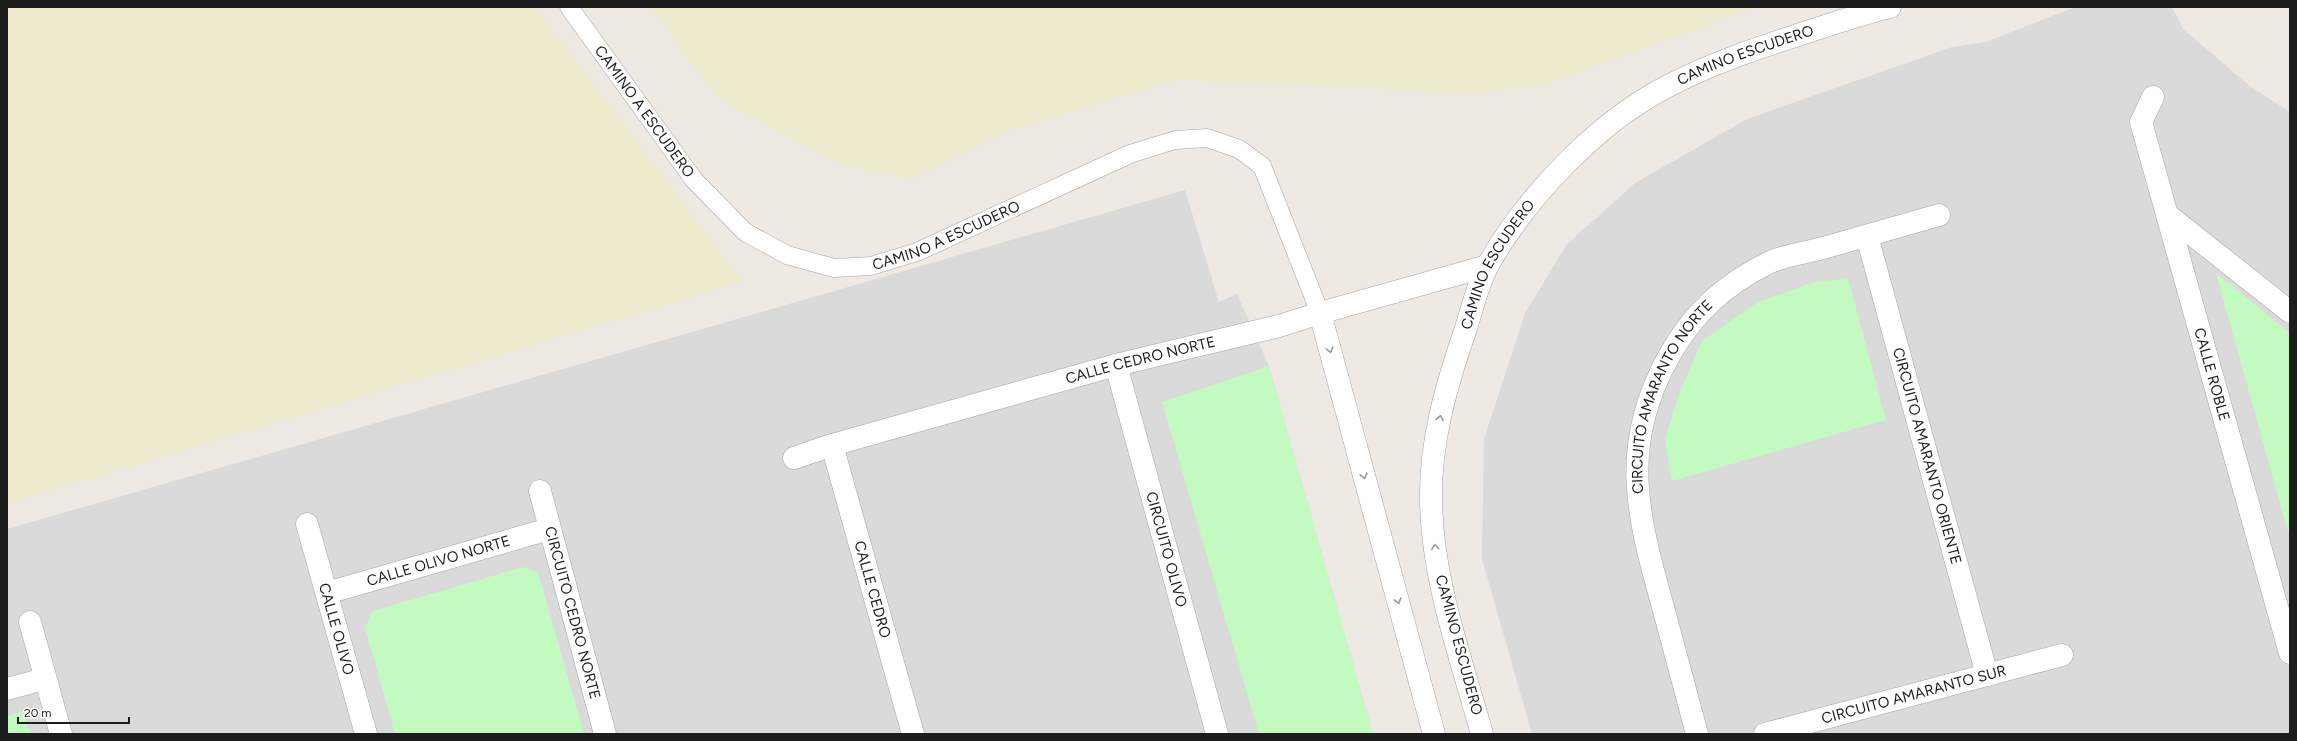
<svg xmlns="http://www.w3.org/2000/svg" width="2297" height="741" viewBox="0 0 2297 741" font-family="Figtree,sans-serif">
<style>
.residential{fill:#dbdada}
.farmland{fill:#eeebce}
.park{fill:#c3fabf}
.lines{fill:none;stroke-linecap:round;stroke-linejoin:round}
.service-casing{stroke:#a4a4a4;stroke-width:19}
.minor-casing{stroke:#a4a4a4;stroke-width:23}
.service{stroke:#fff;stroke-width:18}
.minor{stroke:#fff;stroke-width:22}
.oneway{stroke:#999}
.labels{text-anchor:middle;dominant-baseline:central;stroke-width:3.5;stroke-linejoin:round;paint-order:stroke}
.street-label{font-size:15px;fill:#1d1d1d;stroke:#fff}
</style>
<rect width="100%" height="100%" fill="#efe9e3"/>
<path class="residential" d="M 2075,7 L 2172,7 L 2183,29 L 2250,86 L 2290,112 L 2290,734 L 1532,734 L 1482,559 L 1484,439 L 1525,313 L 1567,244 L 1635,183 L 1747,119 L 1952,47 L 1986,42 Z
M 1185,190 L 1219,302 L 1237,294 L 1269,366 L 1373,734 L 7,734 L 7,529 Z"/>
<path class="farmland" d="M 7,7 L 536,7 L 743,282 L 7,504 Z
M 650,7 L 1758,7 L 1545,85 L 1473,93 L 1179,80 L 1010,130 L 913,179 L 844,166 L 718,99 Z"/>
<path class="park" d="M 2216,273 L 2290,333 L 2290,534 L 2288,532 Z
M 1848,278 L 1886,420 L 1672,481 L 1665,439 L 1679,394 L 1702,341 L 1758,302 L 1812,283 Z
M 1269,366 L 1373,734 L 1259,734 L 1162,402 Z
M 523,567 L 538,572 L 584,734 L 395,734 L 365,627 L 373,611 Z
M 23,711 L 30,734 L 7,734 L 7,716 Z"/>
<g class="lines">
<g class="service-casing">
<g id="service">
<path id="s1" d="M 569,7 L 694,180 L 745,232 L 787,255 L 834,268 L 871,266 L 917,252 L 1130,154 L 1175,140 L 1207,138 L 1239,149 L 1262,166 L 1320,313"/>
</g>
</g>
<g class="minor-casing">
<g id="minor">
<path id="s2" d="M 2153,97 L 2141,122 L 2290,653"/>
<path d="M 2169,216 L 2290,312"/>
<path id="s3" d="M 1867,236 L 1987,675"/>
<path d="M 1320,313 L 1434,734"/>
<path id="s4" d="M 1116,365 L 1217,734"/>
<path id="s5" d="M 832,445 L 913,734"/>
<path id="s6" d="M 794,458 L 832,445 L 1116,365 L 1279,326 L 1320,313 L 1487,266"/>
<path id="s7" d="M 540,491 L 605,734"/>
<path id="s8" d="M 307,524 L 366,734"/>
<path id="s9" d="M 327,593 L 549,529"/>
<path d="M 30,622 L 61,734"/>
<path d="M 7,689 L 44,679"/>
<path id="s10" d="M 1482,734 C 1461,658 1432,580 1431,500 C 1430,444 1445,390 1463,337 C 1471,315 1477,284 1489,263 C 1528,195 1598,122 1668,86 C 1714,62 1761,47 1810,31 C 1836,23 1863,13 1890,7"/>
<path id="s11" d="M 1697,734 C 1686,692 1674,649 1663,607 C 1637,514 1619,446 1669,356 C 1694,312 1723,286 1768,263 C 1784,255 1805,253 1823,248 C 1862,237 1901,226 1939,215"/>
<path id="s12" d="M 1765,734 L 2062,655"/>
</g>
</g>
<use href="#service" class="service"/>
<use href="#minor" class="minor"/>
</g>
<defs><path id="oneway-chevron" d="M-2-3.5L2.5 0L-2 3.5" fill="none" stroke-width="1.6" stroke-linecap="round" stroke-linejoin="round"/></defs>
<g class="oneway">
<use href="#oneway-chevron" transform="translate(1330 350) rotate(75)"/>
<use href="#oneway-chevron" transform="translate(1440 418) rotate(-79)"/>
<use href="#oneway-chevron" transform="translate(1364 476) rotate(75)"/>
<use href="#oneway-chevron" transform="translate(1435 547) rotate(-98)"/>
<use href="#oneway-chevron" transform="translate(1398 601) rotate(75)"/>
</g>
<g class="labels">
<g class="street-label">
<text stroke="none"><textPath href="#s10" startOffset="824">CAMINO ESCUDERO</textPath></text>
<text stroke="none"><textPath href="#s1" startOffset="129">CAMINO A ESCUDERO</textPath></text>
<text stroke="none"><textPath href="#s1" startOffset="501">CAMINO A ESCUDERO</textPath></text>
<text stroke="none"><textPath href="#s10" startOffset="488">CAMINO ESCUDERO</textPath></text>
<text stroke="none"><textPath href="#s6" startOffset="360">CALLE CEDRO NORTE</textPath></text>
<text stroke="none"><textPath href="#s2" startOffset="290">CALLE ROBLE</textPath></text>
<text stroke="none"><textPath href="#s11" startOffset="353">CIRCUITO AMARANTO NORTE</textPath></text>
<text stroke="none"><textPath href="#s3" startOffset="228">CIRCUITO AMARANTO ORIENTE</textPath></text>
<text stroke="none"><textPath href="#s4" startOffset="191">CIRCUITO OLIVO</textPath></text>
<text stroke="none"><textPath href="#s9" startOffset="116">CALLE OLIVO NORTE</textPath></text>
<text stroke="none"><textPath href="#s5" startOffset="150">CALLE CEDRO</textPath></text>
<text stroke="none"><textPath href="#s7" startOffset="126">CIRCUITO CEDRO NORTE</textPath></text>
<text stroke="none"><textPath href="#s8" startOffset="109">CALLE OLIVO</textPath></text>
<text transform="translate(1459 645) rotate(75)">CAMINO ESCUDERO</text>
<text stroke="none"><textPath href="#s12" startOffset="154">CIRCUITO AMARANTO SUR</textPath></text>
</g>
</g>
<rect width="2297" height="741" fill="none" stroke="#1d1d1d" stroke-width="16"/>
<path d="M18 717v6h111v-6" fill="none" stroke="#1d1d1d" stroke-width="2"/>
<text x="24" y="717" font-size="12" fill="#1d1d1d" stroke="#ffffff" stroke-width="3" paint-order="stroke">20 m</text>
</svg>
